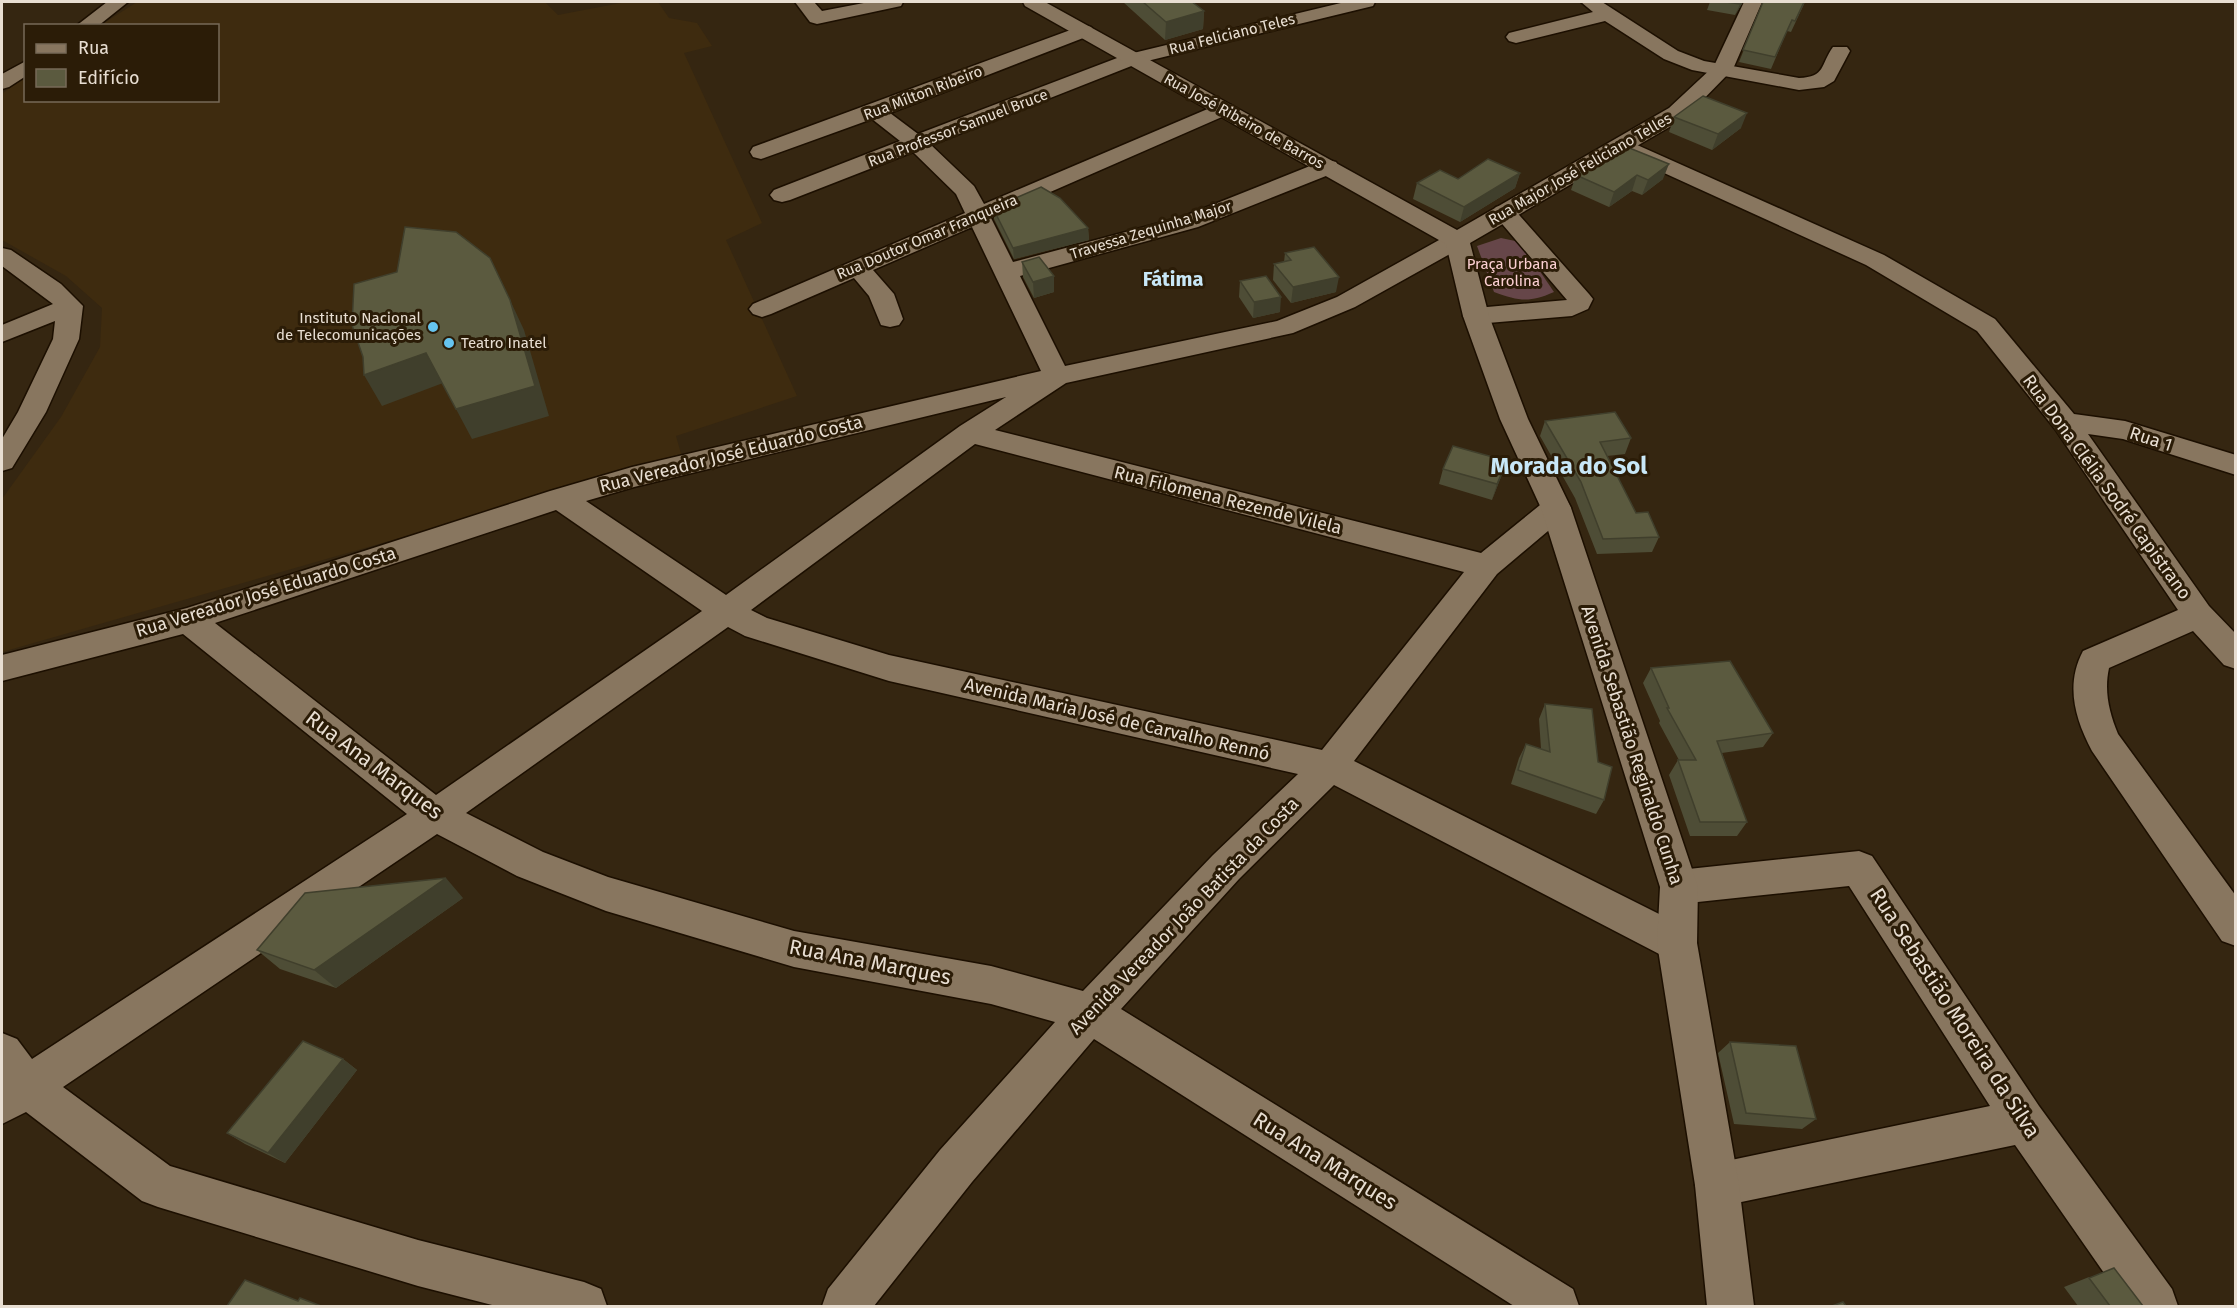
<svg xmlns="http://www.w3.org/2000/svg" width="2237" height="1308" viewBox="0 0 2237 1308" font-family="'Fira Sans',sans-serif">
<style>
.built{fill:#3e2b0f}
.green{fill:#664649}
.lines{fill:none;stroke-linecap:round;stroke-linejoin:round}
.street-casing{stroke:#1c0f00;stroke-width:3}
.secondary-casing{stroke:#1c0f00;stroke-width:3}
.street{fill:#88765f;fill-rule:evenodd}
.secondary{fill:#88765f;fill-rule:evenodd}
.wall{fill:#4e4d36}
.shaded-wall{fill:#403f2c}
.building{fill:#5b5a3f;stroke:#403f2c;stroke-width:1.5}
.poi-dot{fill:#66c4ef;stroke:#2b1c07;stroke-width:2}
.labels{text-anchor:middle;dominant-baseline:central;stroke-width:6;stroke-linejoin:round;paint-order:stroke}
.far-street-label{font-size:15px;fill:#e8ded2;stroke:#2b1c07}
.far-park-label{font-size:15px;fill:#fcd0d3;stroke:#2b1c07}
.far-poi-label{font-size:15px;fill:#e8ded2;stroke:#2b1c07;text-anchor:end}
.street-label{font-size:18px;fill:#e8ded2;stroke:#2b1c07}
.far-district-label{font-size:20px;font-weight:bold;fill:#c8e7f7;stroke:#2b1c07}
.near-street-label{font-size:21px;fill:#e8ded2;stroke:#2b1c07}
.district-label{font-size:24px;font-weight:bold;fill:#c8e7f7;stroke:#2b1c07}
</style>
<rect width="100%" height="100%" fill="#352611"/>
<path class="built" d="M 137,2 L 545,2 L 558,15 L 626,2 L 658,2 L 669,18 L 697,23 L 712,46 L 684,53 L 762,223 L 726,240 L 797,396 L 676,436 L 682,457 L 2,652 L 2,499 L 61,417 L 100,347 L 102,308 L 66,276 L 2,240 L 2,94 L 25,76 L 26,100 L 218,100 L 218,26 L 101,25 Z"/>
<path class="green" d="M 1501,238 L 1520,242 L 1554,292 C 1529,303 1519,301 1494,292 L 1477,246 Z"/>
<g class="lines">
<g class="street-casing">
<path id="street" d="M 107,2 L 128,2 L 98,26 L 76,26 Z
M 795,2 L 814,2 L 822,11 L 869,2 L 903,2 L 901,6 L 817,24 L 810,22 Z
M 1345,2 L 1375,2 L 1373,6 L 1139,63 L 931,145 L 974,186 L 984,204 L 1217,105 L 1224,103 L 1231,105 L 1235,109 L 1231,113 L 991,218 L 1013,262 L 1182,217 L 1320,162 L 1328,160 L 1336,162 L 1339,167 L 1336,172 L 1198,227 L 1020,276 L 1065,366 L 1277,321 L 1337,297 L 1448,235 L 1457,233 L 1466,235 L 1469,240 L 1466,245 L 1355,307 L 1293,333 L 1066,383 L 995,430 L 1481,553 L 1545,501 L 1556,498 L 1567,501 L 1571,508 L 1567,515 L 1497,574 L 1354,761 L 1691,930 L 1697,943 L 1691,956 L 1677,961 L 1663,956 L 1334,785 L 1239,879 L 1121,1009 L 1573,1289 L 1579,1306 L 1514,1306 L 1094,1039 L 972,1182 L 874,1306 L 822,1306 L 828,1289 L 940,1150 L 1055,1022 L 991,1004 L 794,967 L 606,911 L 517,876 L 437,834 L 63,1087 L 170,1166 L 418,1240 L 584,1282 L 601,1289 L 607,1306 L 496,1306 L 418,1286 L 158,1207 L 142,1201 L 26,1112 L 2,1124 L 2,1033 L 17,1039 L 32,1059 L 407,814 L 183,634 L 2,681 L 2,655 L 187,608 L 550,491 L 632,467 L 1041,371 L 972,227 L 873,270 L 894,294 L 903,319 L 899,325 L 890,327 L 881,325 L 869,296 L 854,278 L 771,314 L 762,317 L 753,314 L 749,309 L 753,304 L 965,213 L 956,194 L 913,152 L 790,200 L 782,202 L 774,200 L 770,195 L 774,190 L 900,141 L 872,119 L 761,159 L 753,157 L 750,152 L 753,147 L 1084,25 L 1091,27 L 1094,31 L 1091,35 L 890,113 L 918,134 L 1125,55 ZM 1006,397 L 960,426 L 726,595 L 586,501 L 634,487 ZM 975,444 L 1464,572 L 1322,750 L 889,655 L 767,618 L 751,610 ZM 556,510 L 702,611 L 436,795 L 215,623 ZM 728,627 L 745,636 L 889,681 L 1298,774 L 1213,855 L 1083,991 L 991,966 L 794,931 L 608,877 L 543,852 L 466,813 Z
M 1581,2 L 1602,2 L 1678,51 L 1704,61 L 1799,78 C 1826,77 1820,65 1833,47 L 1847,47 L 1850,51 L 1834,81 L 1824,87 L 1799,90 L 1692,70 L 1664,59 L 1605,21 L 1516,43 L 1509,41 L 1506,37 L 1509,33 L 1593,12 Z
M 26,61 L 26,76 L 9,87 L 2,89 L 2,74 Z
M 1626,140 L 1884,255 L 1995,319 L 2074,414 L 2125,421 L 2236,455 L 2236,475 L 2123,439 L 2088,434 L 2209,606 L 2236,634 L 2236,669 L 2224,665 L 2193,631 L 2109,668 C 2104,691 2109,712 2118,734 L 2236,896 L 2236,946 L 2222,941 L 2092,751 C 2075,719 2065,685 2083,651 L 2178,610 L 2055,429 L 1977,331 L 1866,265 L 1618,152 L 1615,147 L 1618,142 Z
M 1504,205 L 1512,207 L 1589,294 L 1593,299 L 1588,309 L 1572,316 L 1476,324 L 1467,321 L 1463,316 L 1467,311 L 1476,308 L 1567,300 L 1492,212 L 1496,207 Z
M 2,248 L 11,250 L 61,284 L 83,306 L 79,339 L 46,412 L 12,468 L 2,471 L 2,439 L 18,412 L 53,339 L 55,321 L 2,342 L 2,325 L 53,304 L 2,266 Z
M 1859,851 L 1872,856 L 2039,1106 L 2172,1289 L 2178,1306 L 2127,1306 L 2015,1145 L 1717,1207 L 1701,1201 L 1695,1185 L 1701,1169 L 1717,1163 L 1990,1106 L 1849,886 L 1679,904 L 1666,899 L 1660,887 L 1666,875 L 1679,870 Z"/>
</g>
<g class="secondary-casing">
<path id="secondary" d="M 1023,2 L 1045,2 L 1457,230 L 1669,108 L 1714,66 L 1744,2 L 1762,2 L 1733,69 L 1685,118 L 1470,243 L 1489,316 L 1528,419 L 1571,508 L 1698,887 L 1697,943 L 1739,1185 L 1754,1306 L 1707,1306 L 1695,1185 L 1657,943 L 1660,887 L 1541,508 L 1500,419 L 1463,316 L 1446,244 L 1025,6 Z"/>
</g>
<use href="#street" class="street"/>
<use href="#secondary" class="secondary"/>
</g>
<path class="wall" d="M 1123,2 L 1192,2 L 1204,11 L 1203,29 L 1165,40 Z
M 1710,2 L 1743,2 L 1735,15 L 1707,10 Z
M 1763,2 L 1805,2 L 1791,32 L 1787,31 L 1771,69 L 1739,62 Z
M 1674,117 L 1741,128 L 1712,150 L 1669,132 Z
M 1599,158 L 1663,179 L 1642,195 L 1632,191 L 1609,207 L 1571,190 L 1576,175 Z
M 1520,173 L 1515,188 L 1460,222 L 1413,199 L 1417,183 Z
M 993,208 L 1088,228 L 1089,240 L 1014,259 L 994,219 Z
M 1285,253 L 1336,292 L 1291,303 L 1273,280 L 1274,264 L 1284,262 Z
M 1022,262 L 1054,292 L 1034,298 L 1023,277 Z
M 1240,281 L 1280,312 L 1253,318 L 1239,297 Z
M 1545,421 L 1631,438 L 1625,454 L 1607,456 L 1636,513 L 1659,537 L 1652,552 L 1597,554 L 1575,498 L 1540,436 Z
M 1507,461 L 1492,500 L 1439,484 L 1443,469 Z
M 1651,668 L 1773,733 L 1763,747 L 1722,753 L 1747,822 L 1737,836 L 1690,836 L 1669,775 L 1678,760 L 1679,760 L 1659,723 L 1660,721 L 1643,683 Z
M 1545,704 L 1598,762 L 1604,800 L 1596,814 L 1511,784 L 1519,758 L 1526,744 L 1541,749 L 1539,719 Z
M 463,898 L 336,988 L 280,969 L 257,950 Z
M 1730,1042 L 1816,1119 L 1802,1129 L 1734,1124 L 1718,1053 Z
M 343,1059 L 357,1070 L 285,1163 L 245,1144 L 227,1133 Z
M 2089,1277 L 2143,1306 L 2078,1306 L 2064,1287 Z"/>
<path class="shaded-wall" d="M 1741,2 L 1743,2 L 1735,15 L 1740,4 Z
M 1204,11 L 1203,29 L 1165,40 L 1166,22 Z
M 1747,113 L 1741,128 L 1712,150 L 1718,134 Z
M 1669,164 L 1663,179 L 1642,195 L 1648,180 Z
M 1520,173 L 1515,188 L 1460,222 L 1464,207 Z
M 1637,175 L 1632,191 L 1609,207 L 1614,192 Z
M 1088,228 L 1089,240 L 1014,259 L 1013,248 Z
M 1054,276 L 1054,292 L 1034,298 L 1033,282 Z
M 1339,277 L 1336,292 L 1291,303 L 1293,287 Z
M 1281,297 L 1280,312 L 1253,318 L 1254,302 Z
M 510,300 L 524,330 L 549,416 L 472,439 L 456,409 Z
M 426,353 L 443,383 L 382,406 L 364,375 Z
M 1507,461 L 1501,477 L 1492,500 L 1497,484 Z
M 446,878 L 463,898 L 336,988 L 314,970 Z
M 343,1059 L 357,1070 L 285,1163 L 268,1153 Z"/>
<path class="building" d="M 1143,2 L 1192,2 L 1204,11 L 1166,22 Z
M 1726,2 L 1741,2 L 1740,4 Z
M 1763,2 L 1804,2 L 1795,21 L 1792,20 L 1775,57 L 1743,50 Z
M 1703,96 L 1747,113 L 1718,134 L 1674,117 Z
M 1622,145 L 1669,164 L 1648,180 L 1637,175 L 1614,192 L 1576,175 L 1599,158 Z
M 1488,159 L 1520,173 L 1464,207 L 1417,183 L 1440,170 L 1458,179 Z
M 1041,187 L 1060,198 L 1088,228 L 1013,248 L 993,208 Z
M 405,227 L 456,232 L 490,258 L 510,300 L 535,386 L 456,409 L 426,353 L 364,375 L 363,357 L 352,325 L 354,284 L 397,272 Z
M 1314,247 L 1339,277 L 1293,287 L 1274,264 L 1291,260 L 1285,253 Z
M 1039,257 L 1054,276 L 1033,282 L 1022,262 Z
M 1266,276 L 1281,297 L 1254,302 L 1240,281 Z
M 1615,412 L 1631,438 L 1600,442 L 1636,513 L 1648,512 L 1659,537 L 1603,539 L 1581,482 L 1545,421 Z
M 1453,446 L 1507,461 L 1497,484 L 1443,469 Z
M 1730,661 L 1773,733 L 1717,741 L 1747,822 L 1700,822 L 1678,760 L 1696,760 L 1667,708 L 1669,708 L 1651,668 Z
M 1545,704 L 1592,709 L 1598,762 L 1612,767 L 1604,800 L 1518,770 L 1526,744 L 1550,752 Z
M 446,878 L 314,970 L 257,950 L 305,893 Z
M 303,1041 L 343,1059 L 268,1153 L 227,1133 Z
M 1730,1042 L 1796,1046 L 1816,1119 L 1746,1113 Z
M 2114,1268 L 2143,1306 L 2110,1306 L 2089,1278 Z
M 245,1280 L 298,1301 L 300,1298 L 321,1306 L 227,1306 Z
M 1843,1302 L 1846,1306 L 1832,1306 Z"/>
<g class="poi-dot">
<circle cx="433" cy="327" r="6"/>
<circle cx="449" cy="343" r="6"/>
</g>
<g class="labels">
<g class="far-street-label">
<text transform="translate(1232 34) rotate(-14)">Rua Feliciano Teles</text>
<text transform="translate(923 93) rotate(-21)">Rua Mílton Ribeiro</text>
<text transform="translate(1244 121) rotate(29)">Rua José Ribeiro de Barros</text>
<text transform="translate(958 128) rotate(-21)">Rua Professor Samuel Bruce</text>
<text transform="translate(1580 169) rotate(-30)">Rua Major José Feliciano Telles</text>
<text transform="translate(1151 230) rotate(-17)">Travessa Zequinha Major</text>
<text transform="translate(927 237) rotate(-23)">Rua Doutor Omar Franqueira</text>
</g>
<g class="far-park-label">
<text x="1512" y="264">Praça Urbana<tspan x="1512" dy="17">Carolina</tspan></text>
</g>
<g class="far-poi-label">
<text x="421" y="318">Instituto Nacional<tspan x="421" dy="17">de Telecomunicações</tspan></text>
<text x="461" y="343" text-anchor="start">Teatro Inatel</text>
</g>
<g class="street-label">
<text transform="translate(2151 439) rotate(18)">Rua 1</text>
<text transform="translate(731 454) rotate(-14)">Rua Vereador José Eduardo Costa</text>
<text transform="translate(2107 487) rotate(54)">Rua Dona Clélia Sodré Capistrano</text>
<text transform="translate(1228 500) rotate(14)">Rua Filomena Rezende Vilela</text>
<text transform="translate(266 592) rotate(-17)">Rua Vereador José Eduardo Costa</text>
<text transform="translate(1117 719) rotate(13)">Avenida Maria José de Carvalho Rennó</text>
<text transform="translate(1632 745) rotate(72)">Avenida Sebastião Reginaldo Cunha</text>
<text transform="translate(1184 916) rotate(-46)">Avenida Vereador João Batista da Costa</text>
</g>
<g class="far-district-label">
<text x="1173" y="279">Fátima</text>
</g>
<g class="near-street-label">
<text transform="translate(374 765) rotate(37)">Rua Ana Marques</text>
<text transform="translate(870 962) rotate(11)">Rua Ana Marques</text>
<text transform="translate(1955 1013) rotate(57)">Rua Sebastião Moreira da Silva</text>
<text transform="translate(1325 1161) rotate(32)">Rua Ana Marques</text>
</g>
<g class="district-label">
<text x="1569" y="466">Morada do Sol</text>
</g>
</g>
<rect width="2237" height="1308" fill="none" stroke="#e8ded2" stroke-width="6"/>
<rect x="24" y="24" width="195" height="78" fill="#2b1c07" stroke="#776a58" stroke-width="1.5"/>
<rect x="36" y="44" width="30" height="9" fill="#88765f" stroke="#776a58" stroke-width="1.5"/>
<text x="78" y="54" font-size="18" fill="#e8ded2">Rua</text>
<rect x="36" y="69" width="30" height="18" fill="#5b5a3f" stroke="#776a58" stroke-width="1.5"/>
<text x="78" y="84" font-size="18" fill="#e8ded2">Edifício</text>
</svg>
